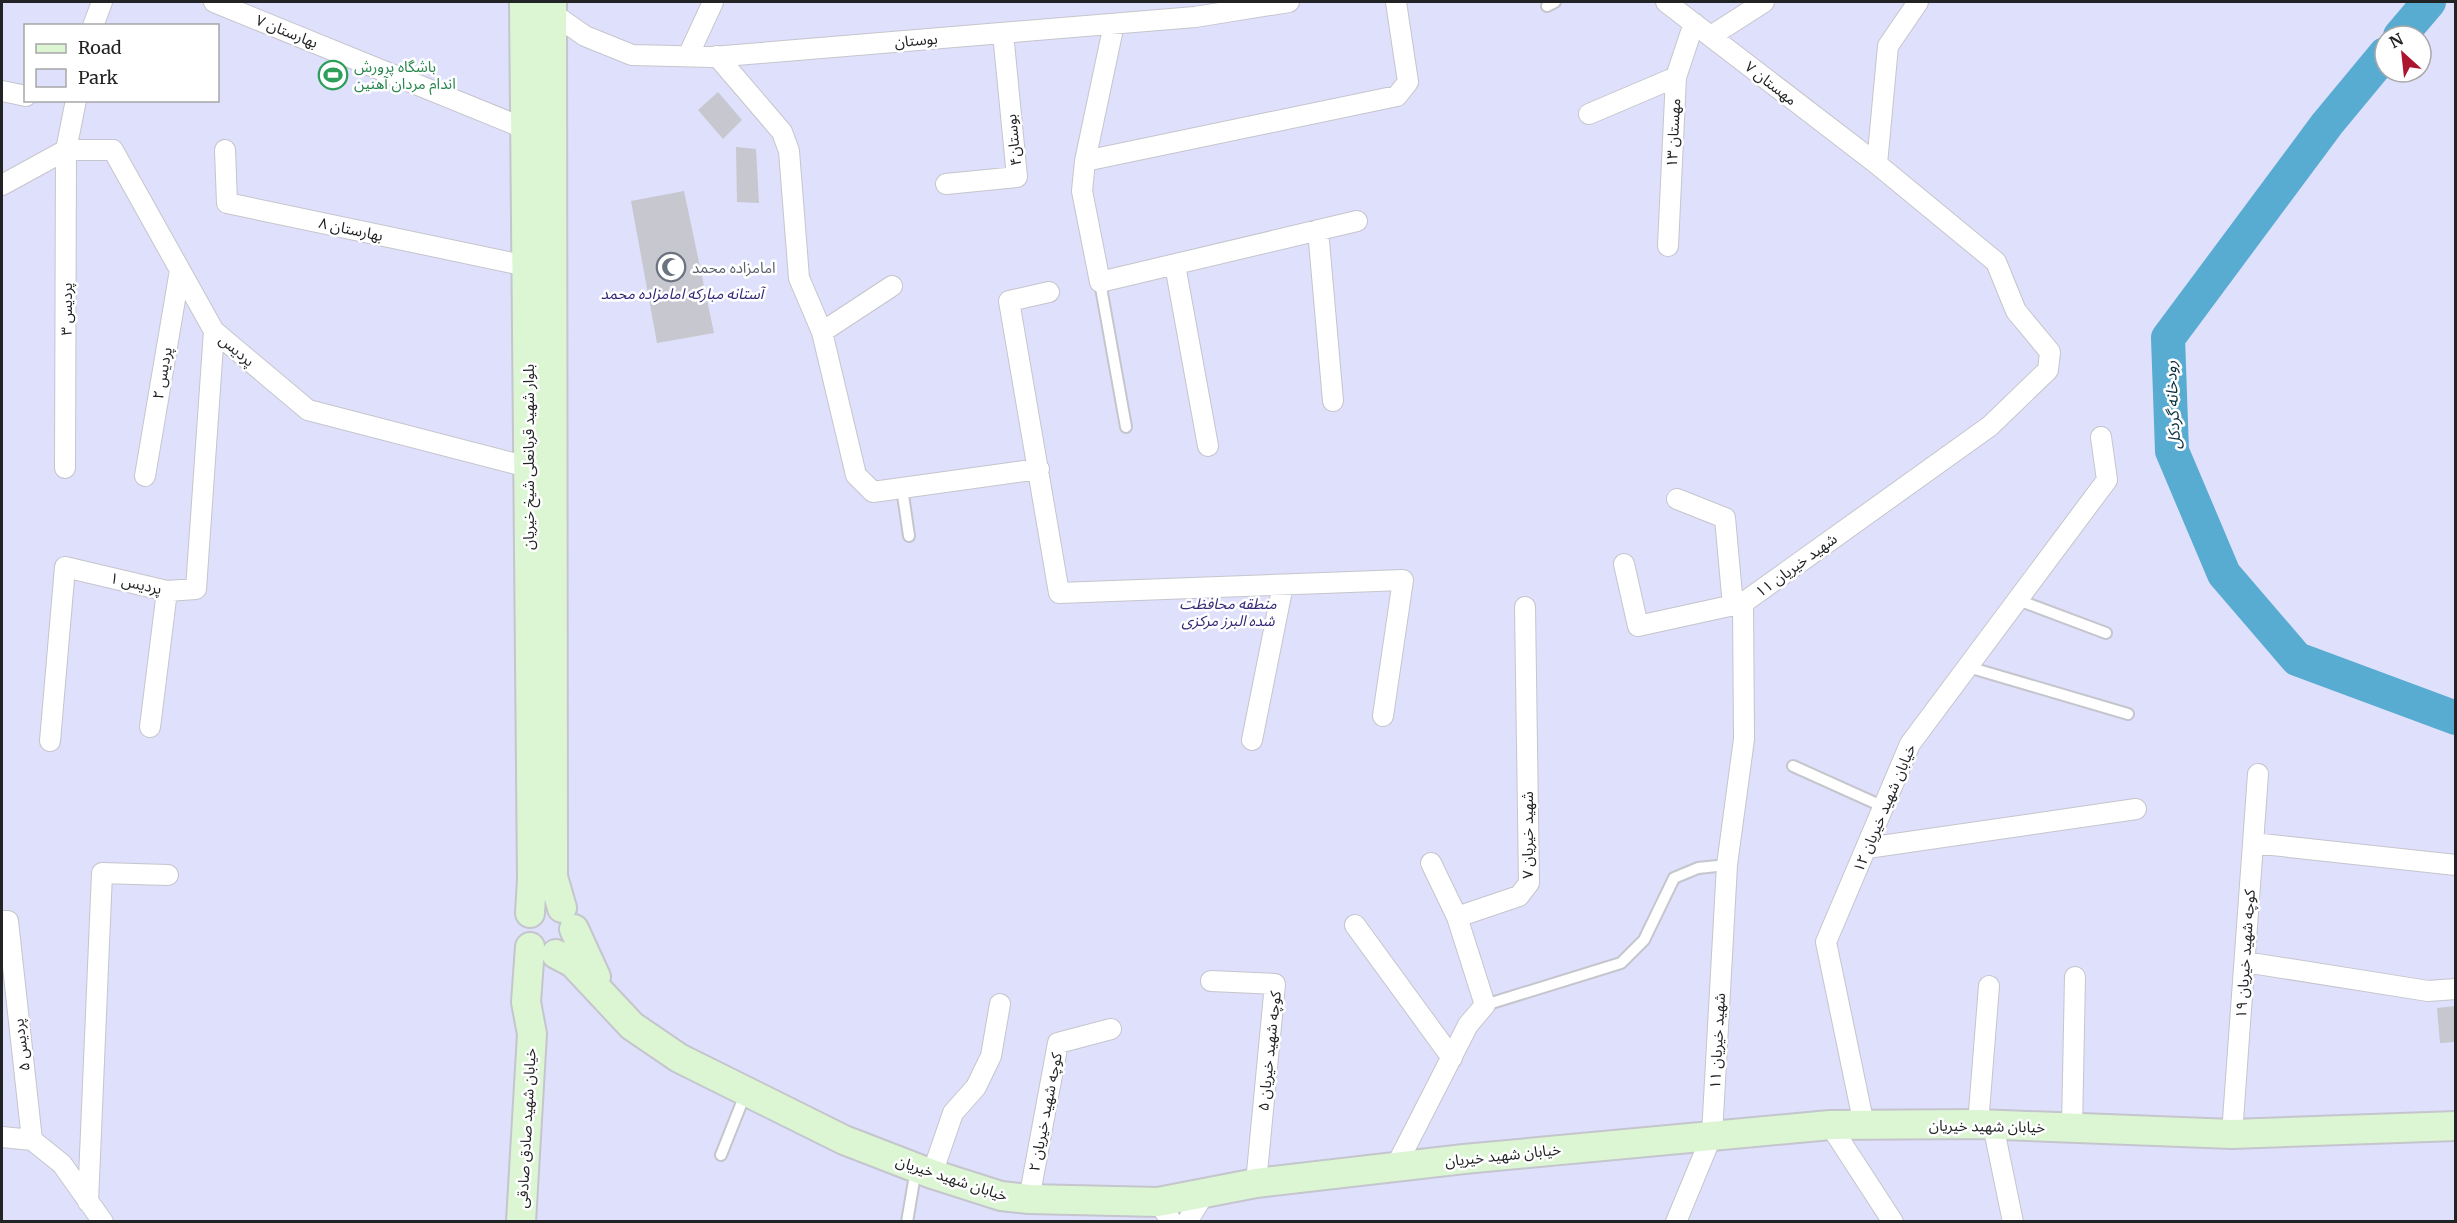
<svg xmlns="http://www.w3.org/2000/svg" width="2457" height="1223" viewBox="0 0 2457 1223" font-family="Merriweather,'Noto Sans Arabic',serif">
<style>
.green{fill:#dfe0fb;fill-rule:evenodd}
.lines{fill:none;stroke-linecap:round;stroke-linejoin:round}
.river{stroke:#58abd1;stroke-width:34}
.building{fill:#c7c7cf}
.lane-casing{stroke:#c5c5cd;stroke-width:14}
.street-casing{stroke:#c5c5cd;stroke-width:22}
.secondary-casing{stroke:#c5c5cd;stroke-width:32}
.lane{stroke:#fff;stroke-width:10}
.street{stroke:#fff;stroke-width:20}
.secondary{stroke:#dcf6d4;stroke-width:28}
.labels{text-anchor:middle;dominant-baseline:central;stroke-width:5;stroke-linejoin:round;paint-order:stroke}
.street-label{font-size:15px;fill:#222325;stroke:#fff}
.leisure-label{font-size:15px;fill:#27864d;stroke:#fff;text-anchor:start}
.worship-label{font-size:15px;fill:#5b616d;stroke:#fff;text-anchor:start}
.park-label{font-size:15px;font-style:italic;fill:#342876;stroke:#fff}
.water-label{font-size:16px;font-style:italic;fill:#082f3f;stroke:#fff}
</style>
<rect width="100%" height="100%" fill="#fbfbff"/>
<path class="green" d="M 2,2 L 2455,2 L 2455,1221 L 2,1222 ZM 26,26 L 218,26 L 218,100 L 26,100 ZM 2385,36 L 2421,36 L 2421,72 L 2385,72 Z"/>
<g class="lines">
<path class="river" d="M 2400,36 L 2429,2
M 2385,54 L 2327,124 L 2168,338 L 2172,451 L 2224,574 L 2297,659 L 2456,718"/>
</g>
<path class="building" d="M 718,92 L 742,120 L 723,139 L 698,110 Z
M 736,147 L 756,149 L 759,203 L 737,202 Z
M 684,191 L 714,333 L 657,343 L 631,201 Z
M 2456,1006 L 2456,1042 L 2440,1043 L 2437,1008 Z"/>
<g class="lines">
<g class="lane-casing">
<path id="lane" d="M 1547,6 L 1555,2
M 1100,282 L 1126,427
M 902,488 L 909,536
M 2018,600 L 2106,633
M 1968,667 L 2128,714
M 1793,766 L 1884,807
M 1485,1005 L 1621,963 L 1644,940 L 1674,878 L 1698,868 L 1727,865
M 721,1155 L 746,1092
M 907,1222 L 916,1169"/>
</g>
<g class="street-casing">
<path id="street" d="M 214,2 L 526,129
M 1666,2 L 1877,164 L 1996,262 L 2016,311 L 2050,352 L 2048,370 L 1990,426 L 1743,603 L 1744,739 L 1727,865 L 1712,1135 L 1676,1222
M 552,13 L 585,36 L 632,55 L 712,57 L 1195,17 L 1289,2
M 1114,24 L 1085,161 L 1082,191 L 1100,282 L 1357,221
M 93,26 L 102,2
M 1711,36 L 1764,2
M 688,56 L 713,2
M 717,56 L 782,132 L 789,151 L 799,278 L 822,332 L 856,475 L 873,492 L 1039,469
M 2,91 L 26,96
M 1589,114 L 1676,77
M 225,150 L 227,203 L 527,266
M 1085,161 L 1397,96 L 1408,82 L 1396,2
M 1877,164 L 1888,46 L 1918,2
M 946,184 L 1017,177 L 1003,33
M 2,185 L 66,150 L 113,150 L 214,331 L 308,410 L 528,467
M 1318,230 L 1333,401
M 1668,246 L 1676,77 L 1694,23
M 1175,265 L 1208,446
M 1049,292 L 1009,301 L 1059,593 L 1403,580 L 1383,716
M 822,332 L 892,286
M 65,468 L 66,150 L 76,100
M 145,476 L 180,270
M 1677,499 L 1725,518 L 1733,606
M 1624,564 L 1638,626 L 1743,603
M 150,727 L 167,591
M 1252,740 L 1283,585
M 50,741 L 65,567 L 167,591 L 196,589 L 214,331
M 2253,843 L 2456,865
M 1867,848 L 2136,809
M 1431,863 L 1457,917
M 2,921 L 8,921 L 32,1140
M 1355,925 L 1452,1058
M 2245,962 L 2428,991 L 2456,989
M 1211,981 L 1275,984 L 1256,1183
M 1978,1124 L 1989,986
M 1830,1125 L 1893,1222
M 1864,1125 L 1826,942 L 1910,744 L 2107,480 L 2101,437
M 1993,1125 L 2013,1222
M 2072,1128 L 2075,977
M 2232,1134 L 2258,774
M 2,1137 L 32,1140
M 32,1140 L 62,1164 L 103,1222
M 1395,1168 L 1468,1025 L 1485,1005 L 1457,917 L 1519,896 L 1529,883 L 1525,607
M 932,1174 L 953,1113 L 976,1087 L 991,1056 L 1000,1004
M 1029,1199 L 1058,1043 L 1111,1029
M 88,1202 L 102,873 L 168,875
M 1158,1202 L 1172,1222
M 1187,1222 L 1204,1194"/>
</g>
<g class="secondary-casing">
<path id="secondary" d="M 524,2 L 532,879 L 530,913
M 552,2 L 553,877 L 562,908
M 574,929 L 596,977
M 556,954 L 573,963 L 632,1026 L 679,1058 L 844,1140 L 932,1174 L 1001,1196 L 1029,1199 L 1158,1202 L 1256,1183 L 1464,1159 L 1830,1125 L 1978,1124 L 2232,1134 L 2456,1126
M 521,1222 L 532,1034 L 526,1002 L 530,947"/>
</g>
<use href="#lane" class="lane"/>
<use href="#street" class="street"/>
<use href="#secondary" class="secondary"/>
</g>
<defs>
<g id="stadium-ring" transform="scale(1.5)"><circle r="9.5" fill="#fff" stroke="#2e9e5b" stroke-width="1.5"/><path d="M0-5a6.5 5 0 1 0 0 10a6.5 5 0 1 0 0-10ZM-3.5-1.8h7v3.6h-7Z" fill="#2e9e5b"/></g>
<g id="mosque-ring" transform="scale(1.5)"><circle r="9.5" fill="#fff" stroke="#6b7280" stroke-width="1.5"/><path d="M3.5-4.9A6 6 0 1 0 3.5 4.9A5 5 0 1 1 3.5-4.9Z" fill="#6b7280"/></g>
</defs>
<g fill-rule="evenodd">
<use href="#stadium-ring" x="333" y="75"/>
<use href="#mosque-ring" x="671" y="267"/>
</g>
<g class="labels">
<g class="street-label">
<text transform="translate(287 31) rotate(22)">بهارستان ۷</text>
<text transform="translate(916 40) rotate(-5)">بوستان</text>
<text transform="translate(1771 83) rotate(38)">مهستان ۷</text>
<text transform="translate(1673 133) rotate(-87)">مهستان ۱۳</text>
<text transform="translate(1013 140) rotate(-96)">بوستان۴</text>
<text transform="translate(351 229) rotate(12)">بهارستان ۸</text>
<text transform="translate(66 309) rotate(-90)">پردیس ۳</text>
<text transform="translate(237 350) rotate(40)">پردیس</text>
<text transform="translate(162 373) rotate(-80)">پردیس ۲</text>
<text transform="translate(528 457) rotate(-90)">بلوار شهید قربانعلی شیخ خیریان</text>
<text transform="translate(1796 565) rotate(-36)">شهید خیریان ۱۱</text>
<text transform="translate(136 583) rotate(13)">پردیس ۱</text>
<text transform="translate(1884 808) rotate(-67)">خیابان شهید خیریان ۱۲</text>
<text transform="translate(1527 835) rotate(-90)">شهید خیریان ۷</text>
<text transform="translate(2245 954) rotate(-86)">کوچه شهید خیریان ۱۹</text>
<text transform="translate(1717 1041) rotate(-87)">شهید خیریان ۱۱</text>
<text transform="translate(21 1045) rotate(-97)">پردیس ۵</text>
<text transform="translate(1269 1051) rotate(-84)">کوچه شهید خیریان ۵</text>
<text transform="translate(1045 1112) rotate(-79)">کوچه شهید خیریان ۲</text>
<text transform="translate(1987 1126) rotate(1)">خیابان شهید خیریان</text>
<text transform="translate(526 1128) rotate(-87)">خیابان شهید صادق صادقی</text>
<text transform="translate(1503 1155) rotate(-6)">خیابان شهید خیریان</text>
<text transform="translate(952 1178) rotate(18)">خیابان شهید خیریان</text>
</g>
<g class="leisure-label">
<text x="354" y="66">باشگاه پرورش<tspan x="354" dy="17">اندام مردان آهنین</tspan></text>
</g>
<g class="worship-label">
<text x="692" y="267">امامزاده محمد</text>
</g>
<g class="park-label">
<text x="682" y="293">آستانه مبارکه امامزاده محمد</text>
<text x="1228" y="603">منطقه محافظت<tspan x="1228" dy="17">شده البرز مرکزی</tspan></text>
</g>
<g class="water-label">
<text transform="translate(2172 405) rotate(-93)">رودخانه گردکل</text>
</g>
</g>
<rect width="2457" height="1223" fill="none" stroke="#222325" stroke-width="6"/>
<rect x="24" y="24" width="195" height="78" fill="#ffffff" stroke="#a7a7a8" stroke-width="1.5"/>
<rect x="36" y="44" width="30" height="9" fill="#dcf6d4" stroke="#a7a7a8" stroke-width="1.5"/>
<text x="78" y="54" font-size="18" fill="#222325">Road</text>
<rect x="36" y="69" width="30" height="18" fill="#dfe0fb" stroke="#a7a7a8" stroke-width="1.5"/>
<text x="78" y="84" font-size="18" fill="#222325">Park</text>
<g transform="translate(2403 54) rotate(333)"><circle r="28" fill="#ffffff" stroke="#a7a7a8" stroke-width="1.5"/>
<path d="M0-4.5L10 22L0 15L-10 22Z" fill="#ab152f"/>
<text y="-9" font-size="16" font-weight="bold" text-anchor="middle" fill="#222325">N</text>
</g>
</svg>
